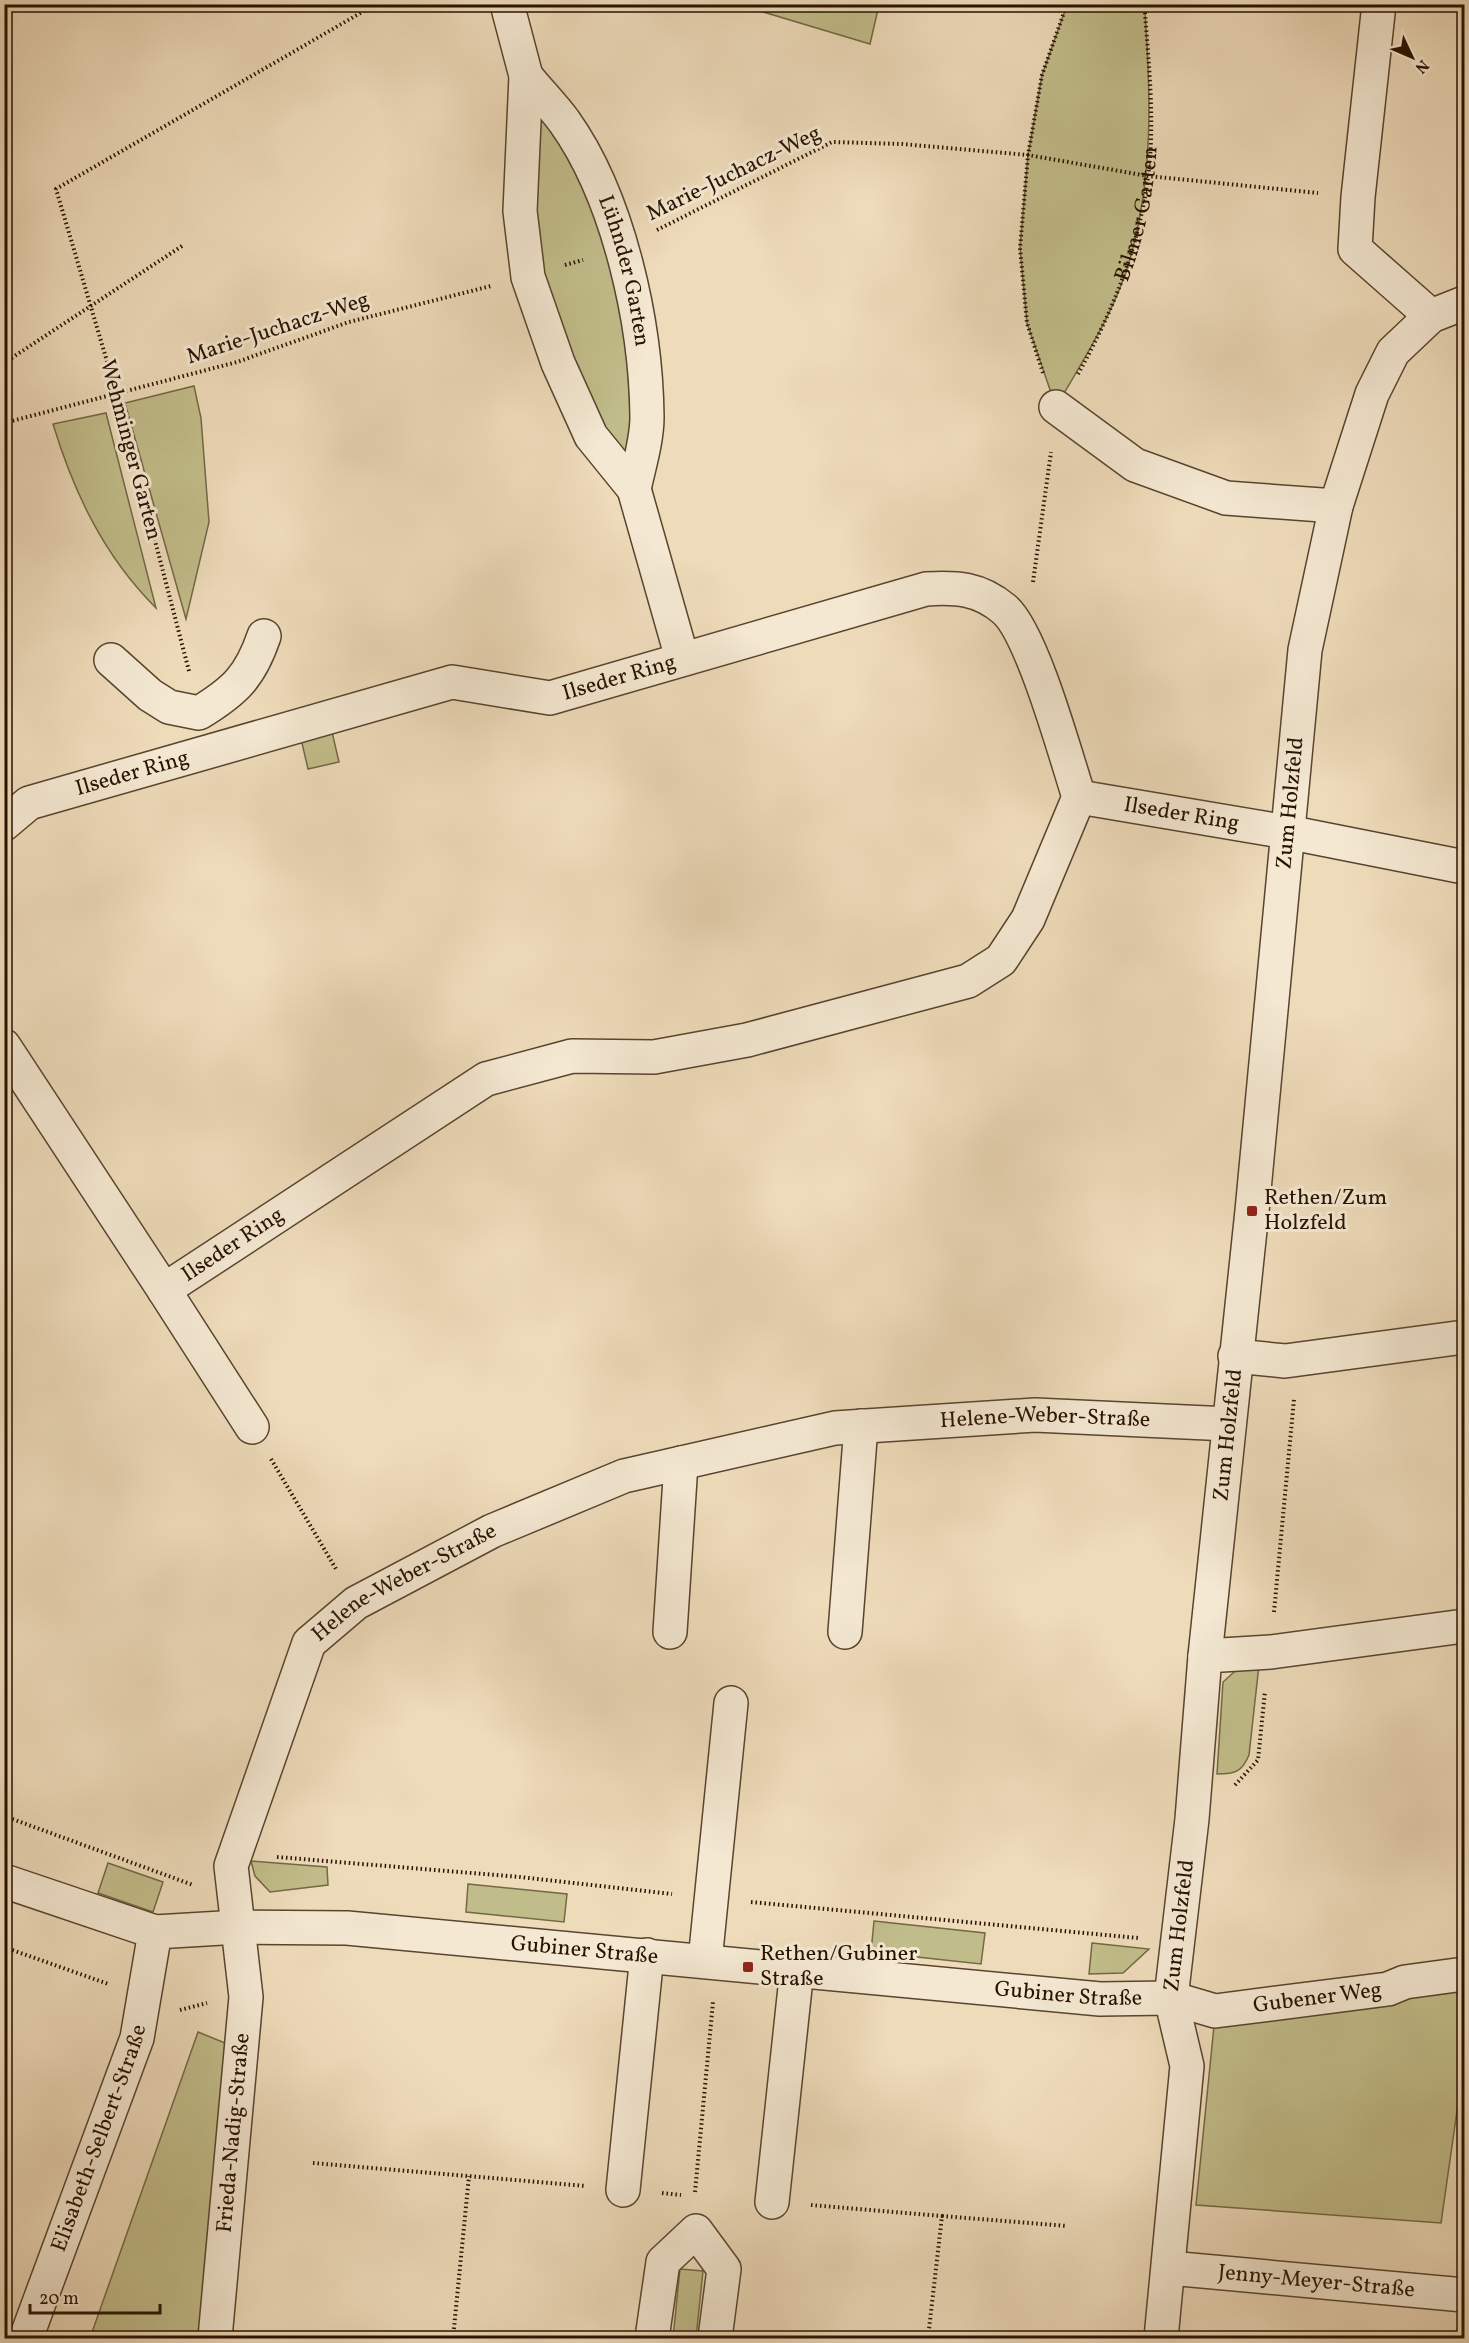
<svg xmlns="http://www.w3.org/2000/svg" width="1469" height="2343" viewBox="0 0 1469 2343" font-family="Vollkorn,serif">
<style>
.green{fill:#c1bd8a;stroke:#746845;stroke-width:1.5}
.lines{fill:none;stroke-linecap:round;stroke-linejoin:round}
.minor-casing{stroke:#59442e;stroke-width:36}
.path{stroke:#271200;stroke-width:4;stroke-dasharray:1.5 3;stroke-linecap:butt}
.minor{stroke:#f4e8d2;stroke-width:33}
.poi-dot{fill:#8f2418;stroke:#f4e8d2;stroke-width:2}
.labels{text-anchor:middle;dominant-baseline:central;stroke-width:6;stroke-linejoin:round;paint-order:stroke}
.street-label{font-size:22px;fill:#271200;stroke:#f4e8d2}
.poi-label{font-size:22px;fill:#271200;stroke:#f4e8d2;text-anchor:start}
</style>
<rect width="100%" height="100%" fill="#eedbba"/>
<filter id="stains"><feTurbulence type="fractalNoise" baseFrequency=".00333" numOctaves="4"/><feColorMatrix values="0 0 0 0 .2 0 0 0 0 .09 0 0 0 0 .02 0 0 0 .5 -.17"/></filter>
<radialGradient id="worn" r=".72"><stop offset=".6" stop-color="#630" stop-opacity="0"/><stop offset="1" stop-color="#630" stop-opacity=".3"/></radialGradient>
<path class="green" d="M 740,5 L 879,5 L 870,44 Z
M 1067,5 L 1142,5 L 1145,13 C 1151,96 1153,178 1130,259 C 1115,312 1083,360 1056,407 L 1027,323 L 1020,248 L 1028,155 L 1042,75 Z
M 526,76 L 622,247 L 634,489 L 528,277 Z
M 194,386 L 201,418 L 209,522 L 186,619 L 125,403 Z
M 106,413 L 156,608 C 104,556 74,493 53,424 Z
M 329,719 L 339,762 L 308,769 L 298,726 Z
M 1247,1665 L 1259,1665 L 1249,1755 C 1242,1772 1235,1774 1217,1774 L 1223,1682 L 1234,1672 Z
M 251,1861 L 327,1867 L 328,1885 L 270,1892 L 255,1876 Z
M 108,1863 L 163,1882 L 153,1912 L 98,1893 Z
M 468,1884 L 567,1894 L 564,1922 L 466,1912 Z
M 874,1921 L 985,1933 L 981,1964 L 871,1952 Z
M 1092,1943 L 1149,1949 L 1123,1973 L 1089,1974 Z
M 1464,1990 L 1464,2104 L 1458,2104 L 1441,2223 L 1196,2205 L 1214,2026 Z
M 198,2032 L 230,2045 L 198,2338 L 90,2338 Z
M 680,2269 L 703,2271 L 696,2338 L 673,2338 Z"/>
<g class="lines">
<g class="minor-casing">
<g id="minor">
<path d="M 507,4 L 526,76 L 520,211 L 528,277 L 558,363 L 591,436 L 634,489 L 682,658"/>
<path d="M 1379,4 L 1358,197 L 1355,249 L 1431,316"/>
<path id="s2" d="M 526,76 C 538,91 552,105 564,121 C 619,198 646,323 647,417 C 647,440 639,466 634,489"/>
<path d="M 1056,407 L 1135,465 L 1226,498 L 1336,506"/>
<path d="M 111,660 L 150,695 L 169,707 L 199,713 C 235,691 250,677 264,636"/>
<path id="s3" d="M 4,824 L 29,803 L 452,682 L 550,698 L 926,589 C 956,587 979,588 1004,609 C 1032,632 1066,757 1079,797 L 1287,832 L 1464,867"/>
<path id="s4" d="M 4,1046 L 164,1290 L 486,1079 L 572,1056 L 654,1057 L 747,1040 L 968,981 L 1001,960 L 1028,919 L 1079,797"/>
<path d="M 164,1290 L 252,1427"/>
<path d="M 1235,1356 L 1285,1361 L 1464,1337"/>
<path d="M 670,1632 L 681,1463"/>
<path d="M 845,1632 L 861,1426"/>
<path d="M 1205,1656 L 1271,1652 L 1464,1626"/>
<path id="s5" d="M 4,1881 L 155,1932 L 239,1927 L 347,1928 L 1100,1999 L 1171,1998 L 1215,2011 L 1388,1989 L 1405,1982 L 1464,1974"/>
<path d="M 705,1961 L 731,1703"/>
<path d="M 623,2190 L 647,1955"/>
<path d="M 772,2202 L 797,1969"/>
<path id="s6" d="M 1169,2268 L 1464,2295"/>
<path id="s7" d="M 26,2338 L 137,2038 L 155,1932"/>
<path id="s8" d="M 215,2338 L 246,1997 L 231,1866 L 309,1643 L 356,1603 L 492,1531 L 624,1476 L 835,1428 L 1035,1415 L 1229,1424"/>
<path d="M 652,2338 L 663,2262 L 696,2231 L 724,2269 L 715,2338"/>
<path id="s9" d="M 1161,2338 L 1187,2066 L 1171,1998 L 1192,1819 L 1205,1656 L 1252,1211 L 1305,650 L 1336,506 L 1372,394 L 1393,352 L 1431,316 L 1464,303"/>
</g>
</g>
<g class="path">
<path d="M 657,230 L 832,142 L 902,144 L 1028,155 L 1148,176 L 1318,193"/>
<path d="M 565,265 L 583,260"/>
<path d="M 4,363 L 182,246"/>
<path d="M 1043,373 L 1027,323 L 1020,248 L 1028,155 L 1042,75 L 1067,4"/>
<path id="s1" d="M 1078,374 C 1112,313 1139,247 1148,177 C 1155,124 1149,66 1145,13 L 1142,4"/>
<path d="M 4,423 L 237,362 L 349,322 L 491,286"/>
<path d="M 1033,582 L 1051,452"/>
<path d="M 189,671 L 117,395 L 56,189 L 376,4"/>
<path d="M 271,1459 L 336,1569"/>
<path d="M 1274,1612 L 1294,1399"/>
<path d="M 1235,1785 L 1258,1760 L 1265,1691"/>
<path d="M 4,1816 L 193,1885"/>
<path d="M 277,1857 L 520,1877 L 672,1894"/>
<path d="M 751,1902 L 1138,1938"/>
<path d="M 4,1947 L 108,1984"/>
<path d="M 180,2010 L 207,2003"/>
<path d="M 313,2163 L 586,2186"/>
<path d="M 695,2192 L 713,2002"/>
<path d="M 662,2193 L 681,2195"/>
<path d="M 811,2205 L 942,2216 L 928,2338"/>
<path d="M 942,2216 L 1067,2226"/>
<path d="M 453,2338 L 469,2176"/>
</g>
<use href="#minor" class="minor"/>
</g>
<g class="poi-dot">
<rect x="1246" y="1205" width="12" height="12" rx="3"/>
<rect x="742" y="1961" width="12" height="12" rx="3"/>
</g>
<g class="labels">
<g class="street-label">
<text transform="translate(734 174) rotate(-26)">Marie-Juchacz-Weg</text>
<text stroke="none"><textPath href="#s1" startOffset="172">Bilmer Garten</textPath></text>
<text stroke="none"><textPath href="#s2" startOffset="222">Lühnder Garten</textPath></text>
<text transform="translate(278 329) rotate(-18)">Marie-Juchacz-Weg</text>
<text transform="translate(130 450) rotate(75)">Wehminger Garten</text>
<text stroke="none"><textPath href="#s3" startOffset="644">Ilseder Ring</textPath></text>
<text stroke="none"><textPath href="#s3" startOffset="140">Ilseder Ring</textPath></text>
<text stroke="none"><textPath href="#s9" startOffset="1544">Zum Holzfeld</textPath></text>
<text stroke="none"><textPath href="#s3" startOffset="1354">Ilseder Ring</textPath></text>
<text stroke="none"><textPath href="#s4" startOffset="374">Ilseder Ring</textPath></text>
<text stroke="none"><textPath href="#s8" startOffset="1496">Helene-Weber-Straße</textPath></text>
<text stroke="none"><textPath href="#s9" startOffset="909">Zum Holzfeld</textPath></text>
<text stroke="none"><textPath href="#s8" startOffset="824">Helene-Weber-Straße</textPath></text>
<text stroke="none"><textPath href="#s9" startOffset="416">Zum Holzfeld</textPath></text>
<text stroke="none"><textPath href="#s5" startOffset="590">Gubiner Straße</textPath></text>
<text stroke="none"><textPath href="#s5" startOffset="1076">Gubiner Straße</textPath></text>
<text stroke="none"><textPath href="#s5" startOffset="1328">Gubener Weg</textPath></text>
<text stroke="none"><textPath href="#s8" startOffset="206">Frieda-Nadig-Straße</textPath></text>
<text stroke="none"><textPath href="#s7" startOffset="213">Elisabeth-Selbert-Straße</textPath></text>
<text stroke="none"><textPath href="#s6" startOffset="148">Jenny-Meyer-Straße</textPath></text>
</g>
<g class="poi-label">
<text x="1264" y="1198">Rethen/Zum<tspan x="1264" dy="25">Holzfeld</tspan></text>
<text x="760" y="1954">Rethen/Gubiner<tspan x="760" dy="25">Straße</tspan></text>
</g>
</g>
<rect width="1469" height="2343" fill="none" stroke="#eedbba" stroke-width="24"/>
<rect x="6" y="6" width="1457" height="2331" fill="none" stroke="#271200" stroke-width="3"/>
<rect x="12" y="12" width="1445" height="2319" fill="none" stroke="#271200" stroke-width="1.5"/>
<g transform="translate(1412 57) rotate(134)" stroke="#f4e8d2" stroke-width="4.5" paint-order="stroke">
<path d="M0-4.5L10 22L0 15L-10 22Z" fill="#271200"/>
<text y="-9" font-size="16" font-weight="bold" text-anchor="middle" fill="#271200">N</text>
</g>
<path d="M30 2304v9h130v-9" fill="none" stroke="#271200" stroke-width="3"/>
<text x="39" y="2304" font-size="18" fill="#271200" stroke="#f4e8d2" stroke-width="4.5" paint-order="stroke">20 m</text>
<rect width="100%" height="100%" filter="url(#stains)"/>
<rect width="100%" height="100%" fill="url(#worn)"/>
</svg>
